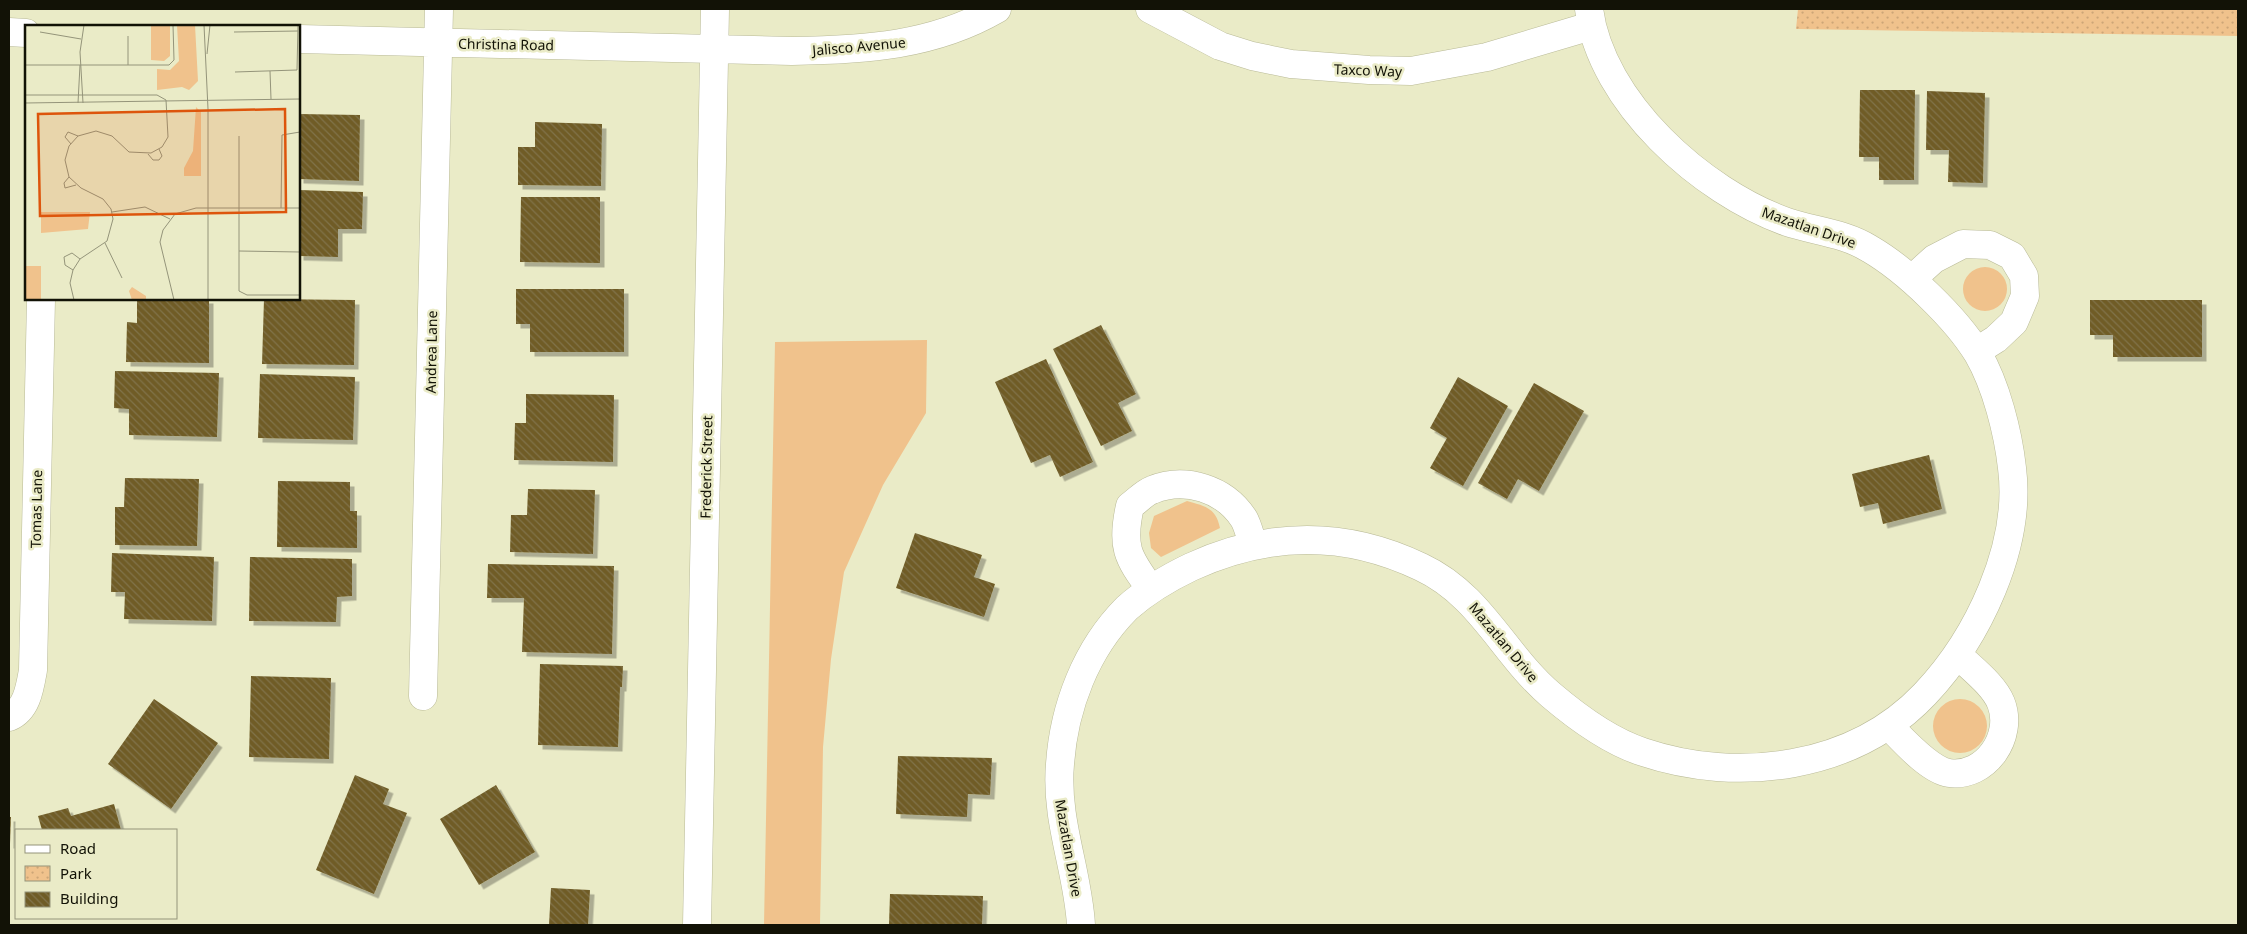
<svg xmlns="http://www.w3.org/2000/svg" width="2247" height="934" viewBox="0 0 2247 934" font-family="'Noto Sans',sans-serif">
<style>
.grass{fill:#f0c28c}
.park{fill:url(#park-dots)}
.building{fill:url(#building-back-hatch);filter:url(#shadow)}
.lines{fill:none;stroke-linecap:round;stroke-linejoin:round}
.street-casing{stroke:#b9ba97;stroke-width:29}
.street{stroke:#fff;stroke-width:28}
.labels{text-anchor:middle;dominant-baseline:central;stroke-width:5;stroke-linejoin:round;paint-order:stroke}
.street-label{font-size:14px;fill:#121206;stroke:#eaebc7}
.inset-road{fill:none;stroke:#94947a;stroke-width:1}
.view{fill:#dd550c;fill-opacity:0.15;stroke:#dd550c;stroke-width:2.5}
.inset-edge{fill:none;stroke:#121206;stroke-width:2.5}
</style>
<defs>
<pattern id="park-dots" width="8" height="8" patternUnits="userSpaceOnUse" patternTransform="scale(1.25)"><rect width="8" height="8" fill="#f0c28c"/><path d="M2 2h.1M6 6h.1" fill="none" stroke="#cda677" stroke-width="1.8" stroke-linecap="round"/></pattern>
<pattern id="building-back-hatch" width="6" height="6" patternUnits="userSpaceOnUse" patternTransform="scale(1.25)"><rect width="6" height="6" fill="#6f5c26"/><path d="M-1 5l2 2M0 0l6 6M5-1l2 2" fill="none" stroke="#81734a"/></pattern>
<filter id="shadow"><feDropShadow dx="4.5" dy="4.5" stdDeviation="0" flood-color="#0004"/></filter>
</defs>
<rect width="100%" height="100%" fill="#eaebc7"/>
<path class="grass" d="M1963 289a22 22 0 1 1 44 0a22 22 0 1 1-44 0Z
M 927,340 L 926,413 L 883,485 L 844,572 L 831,659 L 823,747 L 820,925 L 764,925 L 775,342 Z
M 1187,501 C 1205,506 1216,508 1220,528 L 1161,557 L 1151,548 L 1149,533 L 1154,516 Z
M1933 726a27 27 0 1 1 54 0a27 27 0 1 1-54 0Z"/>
<path class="park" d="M 1798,9 L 2238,9 L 2238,36 L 1796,29 Z"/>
<path class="building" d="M 1860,90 L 1915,90 L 1914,180 L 1879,180 L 1879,157 L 1859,157 Z
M 1927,91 L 1985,93 L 1983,183 L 1948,182 L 1949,150 L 1926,150 Z
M 299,114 L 360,115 L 359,181 L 299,179 Z
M 535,122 L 602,124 L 601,186 L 518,185 L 518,147 L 535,147 Z
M 299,190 L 363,192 L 362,229 L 338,229 L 338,257 L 299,256 Z
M 521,197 L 600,197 L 600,263 L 520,262 Z
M 516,289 L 624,289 L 624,352 L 530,352 L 530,324 L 516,324 Z
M 137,299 L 209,299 L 209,363 L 126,362 L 127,322 L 137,323 Z
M 264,299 L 355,300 L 354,365 L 262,364 Z
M 2090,300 L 2202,300 L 2202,357 L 2113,357 L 2113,335 L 2090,335 Z
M 1101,325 L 1136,394 L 1118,403 L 1132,431 L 1101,446 L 1053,349 Z
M 1046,359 L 1093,462 L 1060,477 L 1050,455 L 1031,463 L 995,382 Z
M 115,371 L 219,373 L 217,437 L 129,435 L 129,409 L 114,408 Z
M 260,374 L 355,377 L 353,440 L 258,438 Z
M 1458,377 L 1508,406 L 1463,486 L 1430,468 L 1447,438 L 1430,428 Z
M 1534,383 L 1584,411 L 1539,491 L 1518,479 L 1507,499 L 1478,483 Z
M 526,394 L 614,395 L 613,462 L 514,460 L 515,423 L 526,423 Z
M 1929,455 L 1942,509 L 1883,524 L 1878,503 L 1860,507 L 1852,474 Z
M 125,478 L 199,479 L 197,546 L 115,545 L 115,507 L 124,507 Z
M 278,481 L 350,482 L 350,511 L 357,511 L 357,548 L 277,547 Z
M 528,489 L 595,490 L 593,554 L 510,552 L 511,515 L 527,515 Z
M 915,533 L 982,555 L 974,577 L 995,584 L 984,617 L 896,588 Z
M 112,553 L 214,557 L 212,621 L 124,619 L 125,592 L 111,592 Z
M 250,557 L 352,559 L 352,596 L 337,597 L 336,622 L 249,621 Z
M 488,564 L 614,566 L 612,654 L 522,652 L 524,598 L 487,598 Z
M 540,664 L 623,666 L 622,687 L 620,687 L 618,747 L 538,745 Z
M 251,676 L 331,678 L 329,759 L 249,757 Z
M 154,699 L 218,743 L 171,809 L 108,764 Z
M 898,756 L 992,758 L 990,795 L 968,794 L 967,817 L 896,814 Z
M 355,775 L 389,789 L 383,804 L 407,813 L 374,894 L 316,870 Z
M 496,785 L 535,852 L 479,885 L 440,819 Z
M 114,804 L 121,830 L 42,830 L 38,816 L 68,808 L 71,816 Z
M 9,817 L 11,817 L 10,844 L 9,844 Z
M 551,888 L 590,890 L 588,925 L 549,925 Z
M 890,894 L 983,896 L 982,925 L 889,925 Z"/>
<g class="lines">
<g class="street-casing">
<path id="street" d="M 1150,9 L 1220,46 L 1252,56 L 1291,64 L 1369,70 L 1411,71 L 1487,57 L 1591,26
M 9,32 L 26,33
M 299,39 L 792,51 C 864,50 933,46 997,9
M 1912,279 L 1934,259 L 1963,244 L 1990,245 L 2012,256 L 2024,276 L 2025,296 L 2014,322 L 1996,339 L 1977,351
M 1151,589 C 1127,557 1121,546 1130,506 C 1137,501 1144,493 1152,490 C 1185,476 1225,489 1244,519 C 1248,526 1250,536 1253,544
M 423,696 L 439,9
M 9,717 C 27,710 30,687 33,670 L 41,299
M 1889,726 C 1903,740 1929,770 1949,773 C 1986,778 2014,736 2001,703 C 1994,685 1972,669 1958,655
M 697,925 L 715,9
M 1081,925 C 1078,871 1055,820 1060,764 C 1064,707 1086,649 1127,608 C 1146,591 1168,578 1191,567 C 1267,532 1344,530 1421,567 C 1481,595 1503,654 1551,695 C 1578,718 1609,741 1643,752 C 1738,784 1854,769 1925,694 C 1978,638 2022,546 2012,468 C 2008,432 1996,385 1978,354 C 1956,318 1906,270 1870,249 C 1845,233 1814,231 1787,222 C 1702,192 1601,102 1589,9"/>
</g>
<use href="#street" class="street"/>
</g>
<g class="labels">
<g class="street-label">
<text transform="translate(506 44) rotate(1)">Christina Road</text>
<text transform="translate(859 46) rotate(-5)">Jalisco Avenue</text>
<text transform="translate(1368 70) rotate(2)">Taxco Way</text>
<text transform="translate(1809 227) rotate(19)">Mazatlan Drive</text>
<text transform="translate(431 352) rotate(-89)">Andrea Lane</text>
<text transform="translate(706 467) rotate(-89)">Frederick Street</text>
<text transform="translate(36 509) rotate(-89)">Tomas Lane</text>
<text transform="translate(1504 642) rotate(50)">Mazatlan Drive</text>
<text transform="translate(1069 848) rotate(80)">Mazatlan Drive</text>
</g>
</g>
<g transform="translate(25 25)">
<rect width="275" height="275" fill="#eaebc7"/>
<path d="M 126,0 L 145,0 L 145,31 L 139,36 L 126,35 ZM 152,0 L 170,0 L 173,56 L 164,65 L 157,62 L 132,65 L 132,44 L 145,45 L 154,36 ZM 171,82 L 176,87 L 176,151 L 159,151 L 159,143 L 168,126 Z" fill="#f0c28c"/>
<path d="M 16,187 L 65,187 L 63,204 L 16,208 ZM 0,241 L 16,241 L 16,275 L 0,275 ZM 107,262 L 121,271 L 121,275 L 107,275 L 104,266 Z" fill="#f0c28c"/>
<path class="inset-road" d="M 179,0 L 183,84 L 183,275M 15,7 L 56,14M 209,7 L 273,6M 103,11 L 103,40M 182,29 L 185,0M 0,40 L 144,40 L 149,35 L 148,0M 245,46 L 246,74M 210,47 L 272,45 L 273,0M 0,70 L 132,70 L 141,75M 0,78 L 275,74M 53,78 L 55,40M 58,78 L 55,27 L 59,0M 214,111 L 214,266 L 222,270 L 275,270M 46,119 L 40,112 L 43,107 L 53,111M 123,129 L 128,135 L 134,135 L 137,131 L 134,124M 44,152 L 39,158 L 40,163 L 51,160M 256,183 L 257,110 L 275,107M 87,187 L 120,182 L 145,194M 80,218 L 97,253M 214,226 L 275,227M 48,245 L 40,240 L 39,232 L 47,228 L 55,234M 49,275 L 45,258 L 48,245 L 55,234 L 82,216 L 88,194 L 86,184 L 78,174 L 56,163 L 44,152 L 40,135 L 44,121 L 53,111 L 71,106 L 87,111 L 104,127 L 126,128 L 137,122 L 143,112 L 141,75M 149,275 L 135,217 L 138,205 L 150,189 L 171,183 L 275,183"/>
<path class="view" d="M 260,84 L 261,187 L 15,191 L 13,89 Z"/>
<rect width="275" height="275" class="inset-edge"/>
</g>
<rect width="2247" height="934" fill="none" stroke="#121206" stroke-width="20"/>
<rect x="15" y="829" width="162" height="90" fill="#eaebc7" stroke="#94947a"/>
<rect x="25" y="845" width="25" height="8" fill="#ffffff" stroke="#94947a"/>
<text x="60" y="854" font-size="15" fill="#121206">Road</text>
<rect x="25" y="866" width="25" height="15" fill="url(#park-dots)" stroke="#94947a"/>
<text x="60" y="879" font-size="15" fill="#121206">Park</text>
<rect x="25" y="892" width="25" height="15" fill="url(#building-back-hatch)" stroke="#94947a"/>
<text x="60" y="904" font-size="15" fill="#121206">Building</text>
</svg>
